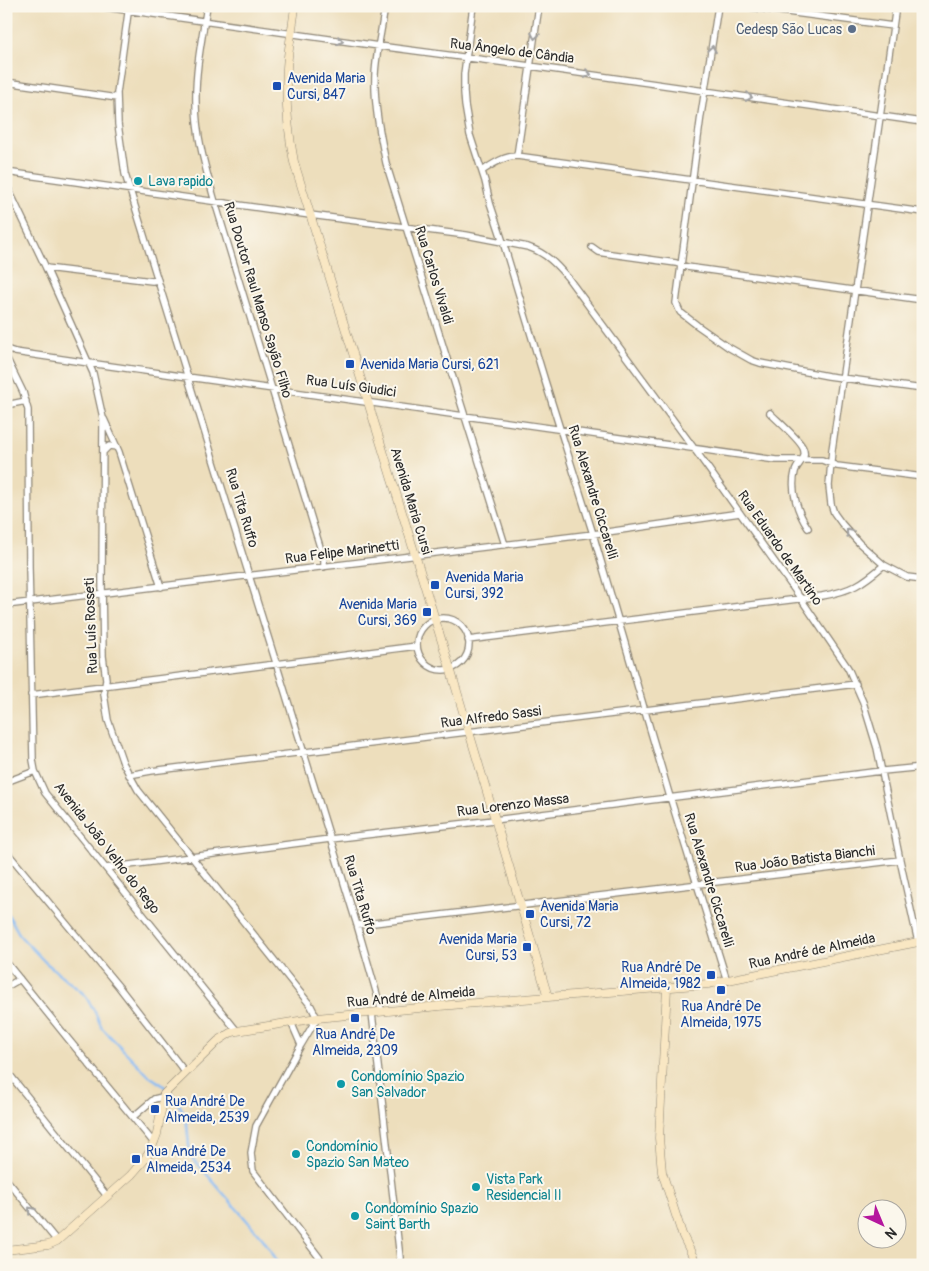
<svg xmlns="http://www.w3.org/2000/svg" width="929" height="1271" viewBox="0 0 929 1271" font-family="Pangolin,sans-serif">
<style>
.lines{fill:none;stroke-linecap:round;stroke-linejoin:round}
.stream{stroke:#86bbf5;stroke-width:2.5}
.street-casing{stroke:#8c8474;stroke-width:8}
.secondary-casing{stroke:#8c8474;stroke-width:9}
.street{stroke:#fff;stroke-width:5.5}
.secondary{stroke:#f9e7c3;stroke-width:8}
.oneway{stroke:#a0a0a0}
.service-dot{fill:#5c6f8a;stroke:#fbf7ec;stroke-width:2}
.transit-dot{fill:#1a4fb4;stroke:#fbf7ec;stroke-width:2}
.culture-dot{fill:#0f9aa8;stroke:#fbf7ec;stroke-width:2}
.labels{text-anchor:middle;dominant-baseline:central;stroke-width:4;stroke-linejoin:round;paint-order:stroke}
.service-label{font-size:14px;fill:#4e5e75;stroke:#fbf7ec;text-anchor:end}
.street-label{font-size:14px;fill:#2b2b2b;stroke:#fbf7ec}
.transit-label{font-size:14px;fill:#164399;stroke:#fbf7ec;text-anchor:start}
.culture-label{font-size:14px;fill:#0d838f;stroke:#fbf7ec;text-anchor:start}
</style>
<rect width="100%" height="100%" fill="#fbf7ec"/>
<filter id="ink" filterUnits="userSpaceOnUse"><feTurbulence type="fractalNoise" baseFrequency=".02" numOctaves="2"/><feDisplacementMap in="SourceGraphic" scale="10" xChannelSelector="R" yChannelSelector="G"/><feConvolveMatrix kernelMatrix="1 2 1 2 8 2 1 2 1" color-interpolation-filters="sRGB"/></filter>
<filter id="wash" filterUnits="userSpaceOnUse"><feTurbulence type="fractalNoise" baseFrequency=".0096" numOctaves="4" result="noise"/><feDisplacementMap in="SourceGraphic" scale="20" xChannelSelector="R" yChannelSelector="G"/><feGaussianBlur stdDeviation="1.12" result="paint"/><feColorMatrix in="noise" values="0 0 0 0 0 0 0 0 0 0 0 0 0 0 0 0 0 1.4 0 .05"/><feComposite in="paint" operator="in"/></filter>
<g filter="url(#wash)">
<rect width="100%" height="100%" fill="#eddebc"/>
<g class="lines">
<path class="stream" d="M 6,911 L 21,937 L 45,962 L 85,995 L 95,1012 L 102,1028 L 149,1076 L 160,1083 L 172,1093 L 186,1116 L 190,1155 L 263,1239 L 280,1265"/>
</g>
</g>
<g filter="url(#ink)">
<g class="lines">
<g class="street-casing">
<path id="street" d="M 97,6 L 379,46 L 530,66 L 923,122
M 129,6 L 117,93 L 118,124 L 125,174 L 357,925 L 382,1012
M 207,6 C 202,38 195,71 196,103 C 196,137 206,170 215,202 L 324,560 L 324,567
M 385,6 C 382,29 376,52 375,75 C 374,105 380,134 386,163 L 505,545
M 473,6 L 464,74 L 464,92 L 465,105 L 470,135 L 485,181 L 490,203 L 503,242 L 545,381 L 593,534 L 670,797 L 727,981
M 718,6 L 701,115 L 676,303 L 680,312 L 698,326 L 728,347 L 751,360 L 760,363 L 828,376 L 923,389
M 742,6 L 893,26
M 896,6 L 832,450 L 829,486 L 831,504 L 834,513 L 842,524 L 859,543 L 884,565 L 907,577 L 923,579
M 6,82 L 117,98
M 517,156 L 539,6
M 482,171 C 493,164 504,156 517,156 L 923,212
M 6,172 L 310,215 L 466,235 L 528,247 C 546,253 556,264 568,278 L 693,447 L 801,599 L 848,668 L 863,702 L 877,748 L 900,860 L 918,942
M 6,184 L 46,268 L 93,373 L 103,418 L 102,582 L 103,656 L 106,679 L 104,694 L 108,720 L 123,763 L 138,790 L 311,1006 L 317,1018 L 301,1045 L 291,1022
M 592,247 L 599,252 L 604,253 L 676,263 L 687,267 L 923,300
M 46,268 L 152,281 L 158,280
M 6,349 L 15,352 L 89,363 L 776,460 L 822,460 L 837,466 L 923,477
M 6,357 L 23,392 L 28,410 L 29,567 L 33,760 L 35,771 L 45,793 L 237,1031
M 6,405 L 26,401
M 770,413 C 778,421 799,439 803,448 C 808,459 797,463 795,472 C 790,491 798,513 808,528
M 104,419 L 119,452 L 161,587
M 103,452 L 109,446 L 117,447
M 6,605 L 593,534 L 740,513
M417 644a26 26 0 1 1 52 0a26 26 0 1 1-52 0Z
M 468,640 L 822,596 C 851,591 862,584 884,565
M 31,695 L 417,646
M 129,775 L 151,771 L 856,684
M 6,782 L 35,771
M 6,851 L 119,987 L 185,1072
M 106,868 L 330,839 L 494,820 L 873,772 L 923,767
M 357,925 L 900,860
M 6,962 L 69,1040 L 154,1143
M 6,987 L 20,979
M 372,1013 L 400,1258 L 397,1265
M 301,1045 L 256,1126 L 251,1153 L 253,1171 L 325,1265
M 6,1070 L 107,1196
M 133,1117 L 154,1099 L 162,1097
M 6,1179 L 57,1241"/>
</g>
<g class="secondary-casing">
<path id="secondary" d="M 295,6 C 293,27 288,48 287,68 C 285,100 288,131 294,162 L 450,668 L 548,997
M 667,988 L 659,1138 L 662,1172 L 682,1234 L 697,1265
M 6,1250 L 48,1245 L 57,1241 L 131,1175 L 145,1159 L 151,1150 L 157,1134 L 164,1094 L 218,1041 L 230,1033 L 237,1031 L 317,1018 L 439,1006 L 708,984 L 923,941"/>
</g>
<use href="#street" class="street"/>
<use href="#secondary" class="secondary"/>
</g>
<defs><path id="oneway-chevron" d="M-2-3.5L2.5 0L-2 3.5" fill="none" stroke-width="1.6" stroke-linecap="round" stroke-linejoin="round" transform="scale(1.25)"/></defs>
<g class="oneway">
<use href="#oneway-chevron" transform="translate(535 36) rotate(99)"/>
<use href="#oneway-chevron" transform="translate(340 41) rotate(8)"/>
<use href="#oneway-chevron" transform="translate(712 49) rotate(-81)"/>
<use href="#oneway-chevron" transform="translate(588 74) rotate(8)"/>
<use href="#oneway-chevron" transform="translate(749 97) rotate(8)"/>
<use href="#oneway-chevron" transform="translate(849 532) rotate(-132)"/>
<use href="#oneway-chevron" transform="translate(31 1210) rotate(-129)"/>
</g>
</g>
<circle class="service-dot" cx="852" cy="29" r="5"/>
<g class="transit-dot">
<rect x="272" y="81" width="10" height="10" rx="2.5"/>
<rect x="345" y="359" width="10" height="10" rx="2.5"/>
<rect x="430" y="580" width="10" height="10" rx="2.5"/>
<rect x="422" y="607" width="10" height="10" rx="2.5"/>
<rect x="525" y="909" width="10" height="10" rx="2.5"/>
<rect x="522" y="942" width="10" height="10" rx="2.5"/>
<rect x="706" y="970" width="10" height="10" rx="2.5"/>
<rect x="716" y="985" width="10" height="10" rx="2.5"/>
<rect x="350" y="1013" width="10" height="10" rx="2.5"/>
<rect x="150" y="1104" width="10" height="10" rx="2.5"/>
<rect x="131" y="1154" width="10" height="10" rx="2.5"/>
</g>
<g class="culture-dot">
<circle cx="138" cy="181" r="5"/>
<circle cx="341" cy="1084" r="5"/>
<circle cx="296" cy="1154" r="5"/>
<circle cx="476" cy="1187" r="5"/>
<circle cx="355" cy="1216" r="5"/>
</g>
<g class="labels">
<g class="service-label">
<text x="842" y="29">Cedesp São Lucas</text>
</g>
<g class="street-label">
<text transform="translate(512 51) rotate(7)">Rua Ângelo de Cândia</text>
<text transform="translate(434 275) rotate(73)">Rua Carlos Vivaldi</text>
<text transform="translate(258 300) rotate(73)">Rua Doutor Raul Manso Sayão Filho</text>
<text transform="translate(351 386) rotate(8)">Rua Luís Giudici</text>
<text transform="translate(593 492) rotate(73)">Rua Alexandre Ciccarelli</text>
<text transform="translate(411 501) rotate(73)">Avenida Maria Cursi</text>
<text transform="translate(242 508) rotate(73)">Rua Tita Ruffo</text>
<text transform="translate(780 548) rotate(55)">Rua Eduardo de Martino</text>
<text transform="translate(342 552) rotate(-7)">Rua Felipe Marinetti</text>
<text transform="translate(91 626) rotate(-92)">Rua Luís Rosseti</text>
<text transform="translate(491 717) rotate(-7)">Rua Alfredo Sassi</text>
<text transform="translate(513 805) rotate(-7)">Rua Lorenzo Massa</text>
<text transform="translate(107 848) rotate(52)">Avenida João Velho do Rego</text>
<text transform="translate(805 859) rotate(-7)">Rua João Batista Bianchi</text>
<text transform="translate(709 880) rotate(73)">Rua Alexandre Ciccarelli</text>
<text transform="translate(360 895) rotate(73)">Rua Tita Ruffo</text>
<text transform="translate(812 951) rotate(-12)">Rua André de Almeida</text>
<text transform="translate(411 997) rotate(-5)">Rua André de Almeida</text>
</g>
<g class="transit-label">
<text x="287" y="78">Avenida Maria<tspan x="287" dy="16">Cursi, 847</tspan></text>
<text x="360" y="364">Avenida Maria Cursi, 621</text>
<text x="445" y="577">Avenida Maria<tspan x="445" dy="16">Cursi, 392</tspan></text>
<text x="417" y="604" text-anchor="end">Avenida Maria<tspan x="417" dy="16">Cursi, 369</tspan></text>
<text x="540" y="906">Avenida Maria<tspan x="540" dy="16">Cursi, 72</tspan></text>
<text x="517" y="939" text-anchor="end">Avenida Maria<tspan x="517" dy="16">Cursi, 53</tspan></text>
<text x="701" y="967" text-anchor="end">Rua André De<tspan x="701" dy="16">Almeida, 1982</tspan></text>
<text x="721" y="1006" text-anchor="middle">Rua André De<tspan x="721" dy="16">Almeida, 1975</tspan></text>
<text x="355" y="1034" text-anchor="middle">Rua André De<tspan x="355" dy="16">Almeida, 2309</tspan></text>
<text x="165" y="1101">Rua André De<tspan x="165" dy="16">Almeida, 2539</tspan></text>
<text x="146" y="1151">Rua André De<tspan x="146" dy="16">Almeida, 2534</tspan></text>
</g>
<g class="culture-label">
<text x="148" y="181">Lava rapido</text>
<text x="351" y="1076">Condomínio Spazio<tspan x="351" dy="16">San Salvador</tspan></text>
<text x="306" y="1146">Condomínio<tspan x="306" dy="16">Spazio San Mateo</tspan></text>
<text x="486" y="1179">Vista Park<tspan x="486" dy="16">Residencial II</tspan></text>
<text x="365" y="1208">Condomínio Spazio<tspan x="365" dy="16">Saint Barth</tspan></text>
</g>
</g>
<rect width="929" height="1271" fill="none" stroke="#fbf7ec" stroke-width="25"/>
<g transform="translate(882 1224) rotate(136)"><circle r="24" fill="#fbf7ec" stroke="#a8a59f"/>
<path d="M0-4L9 19L0 12L-9 19Z" fill="#b5179e"/>
<text y="-8" font-size="14" font-weight="bold" text-anchor="middle" fill="#2b2b2b">N</text>
</g>
</svg>
